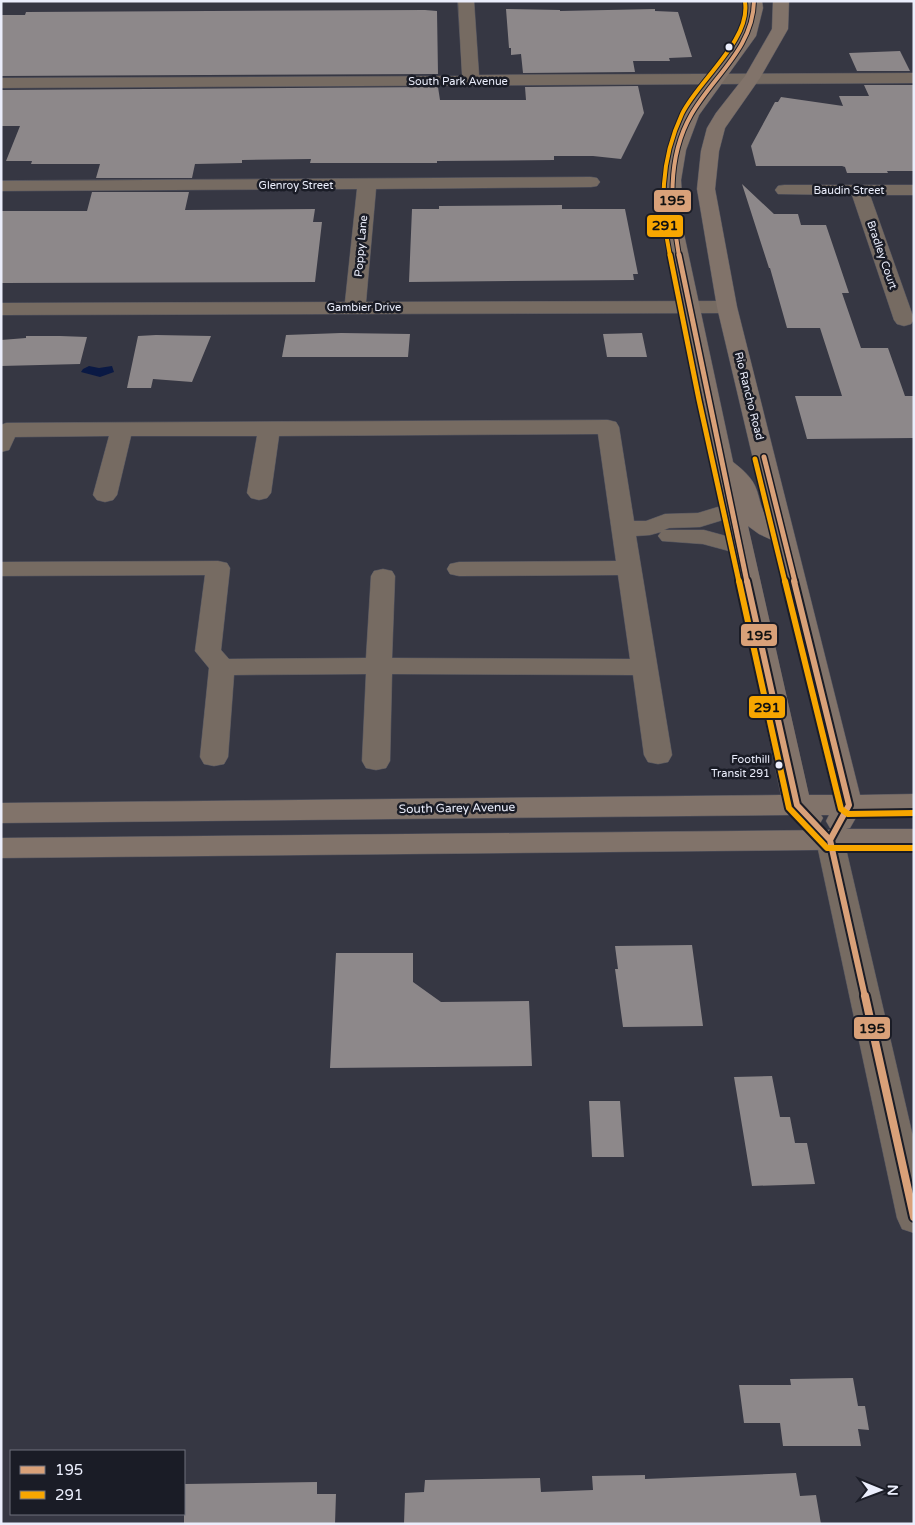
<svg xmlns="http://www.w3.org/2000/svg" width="915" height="1525" viewBox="0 0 915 1525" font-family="'Varela Round',sans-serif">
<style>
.water{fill:#0a1944}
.building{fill:#8d888a}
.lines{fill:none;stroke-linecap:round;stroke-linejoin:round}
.minor-casing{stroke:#545560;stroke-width:1}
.major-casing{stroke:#545560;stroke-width:1}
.minor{fill:#766b62;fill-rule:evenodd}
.major{fill:#81736a;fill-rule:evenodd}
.bus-1-far3-casing{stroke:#1a1c26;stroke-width:6}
.bus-1-far2-casing{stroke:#1a1c26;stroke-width:8}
.bus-1-far1-casing{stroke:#1a1c26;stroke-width:10}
.bus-1-casing{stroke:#1a1c26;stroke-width:12}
.bus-2-far2-casing{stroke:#1a1c26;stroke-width:6}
.bus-2-far1-casing{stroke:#1a1c26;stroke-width:8}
.bus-2-casing{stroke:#1a1c26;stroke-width:10}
.bus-1-far3{stroke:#d9a179;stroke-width:4}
.bus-1-far2{stroke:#d9a179;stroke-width:5}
.bus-1-far1{stroke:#d9a179;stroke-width:6}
.bus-1{stroke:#d9a179;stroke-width:8}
.bus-2-far2{stroke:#f7a600;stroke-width:4}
.bus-2-far1{stroke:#f7a600;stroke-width:5}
.bus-2{stroke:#f7a600;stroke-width:6}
.bus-dot{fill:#ebeefc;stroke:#1a1c26;stroke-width:2}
.labels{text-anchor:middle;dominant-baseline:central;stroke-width:5;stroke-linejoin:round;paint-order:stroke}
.far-street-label{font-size:11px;fill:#ebeefc;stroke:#1a1c26}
.bus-label{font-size:11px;fill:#ebeefc;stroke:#1a1c26;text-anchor:end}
.street-label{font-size:12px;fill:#ebeefc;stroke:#1a1c26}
.line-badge{stroke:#1a1c26;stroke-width:2}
.pale-badge-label{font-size:14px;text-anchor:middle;font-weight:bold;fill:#111}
</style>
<rect width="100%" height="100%" fill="#363743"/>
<path class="water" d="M 89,366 L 99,368 L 112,366 L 114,372 L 100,377 L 81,372 L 83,369 Z"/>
<path class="building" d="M 506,9 L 560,10 L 560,11 L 655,9 L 655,11 L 678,12 L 692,57 L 669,58 L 670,61 L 633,61 L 635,72 L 523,73 L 521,54 L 511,55 L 511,48 L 509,48 Z
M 425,10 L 437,11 L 438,74 L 1,76 L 1,15 L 25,15 L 26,12 Z
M 900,51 L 910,71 L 857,71 L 849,53 Z
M 864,85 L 914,85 L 914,171 L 887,171 L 888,173 L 847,173 L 845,167 L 842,166 L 756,166 L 751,146 L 775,102 L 778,102 L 781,97 L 843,106 L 839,96 L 869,96 Z
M 638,86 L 644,113 L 621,159 L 593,156 L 554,156 L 554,160 L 437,161 L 437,163 L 310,163 L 311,159 L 242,160 L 242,163 L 195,164 L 192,178 L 96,178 L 100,164 L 31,164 L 32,161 L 6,161 L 20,126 L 1,126 L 1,90 L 438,87 L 440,100 L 526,100 L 525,87 Z
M 742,184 L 774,214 L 798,214 L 801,225 L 826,225 L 849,293 L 842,293 L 861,348 L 888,348 L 905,396 L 914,396 L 914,438 L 807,439 L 795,396 L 842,396 L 820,328 L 787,328 L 770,268 L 769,268 Z
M 92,192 L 189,192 L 185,210 L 315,209 L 313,222 L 322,222 L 315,282 L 1,283 L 1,211 L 87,211 Z
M 562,205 L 562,209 L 625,209 L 638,274 L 633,274 L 634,280 L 409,282 L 412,209 L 439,209 L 439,206 Z
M 341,333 L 410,334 L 408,357 L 282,357 L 286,335 Z
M 642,333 L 647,357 L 607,357 L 603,334 Z
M 156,335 L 211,336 L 192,382 L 153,379 L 151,388 L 127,388 L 138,336 Z
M 26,336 L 60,336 L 87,337 L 80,364 L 1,366 L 1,340 L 26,338 Z
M 692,945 L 703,1026 L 623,1027 L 615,969 L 618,969 L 615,946 Z
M 336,953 L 413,953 L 413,982 L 441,1002 L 529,1001 L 532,1066 L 330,1068 Z
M 772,1076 L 780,1117 L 790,1117 L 795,1143 L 807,1143 L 815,1184 L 752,1186 L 734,1077 Z
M 589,1101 L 620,1101 L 624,1157 L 592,1157 Z
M 853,1378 L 858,1406 L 865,1406 L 869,1430 L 858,1429 L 861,1446 L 783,1446 L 780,1423 L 744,1423 L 739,1385 L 791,1385 L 790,1379 Z
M 796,1473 L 800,1496 L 816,1495 L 821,1524 L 404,1524 L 405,1493 L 424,1492 L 425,1480 L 540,1478 L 541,1492 L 593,1490 L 592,1476 L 645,1475 L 645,1479 Z
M 317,1482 L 317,1494 L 336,1494 L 335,1524 L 184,1524 L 184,1484 Z"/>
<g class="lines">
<g class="minor-casing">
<path id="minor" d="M 458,1 L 474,1 L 479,75 L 914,73 L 914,83 L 1,88 L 1,78 L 462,76 Z
M 591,177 L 597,178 L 600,182 L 597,186 L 591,187 L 376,189 L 366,302 L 727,301 L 734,303 L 737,307 L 734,311 L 727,313 L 1,315 L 1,303 L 345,302 L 357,189 L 1,191 L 1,181 Z
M 784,185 L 914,185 L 914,195 L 870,195 L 914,319 L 911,324 L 904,326 L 897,324 L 894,320 L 852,195 L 778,194 L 775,190 L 778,186 Z
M 608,420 L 616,422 L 619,427 L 634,521 L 646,521 L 665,514 L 698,513 L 731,503 L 739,505 L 743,510 L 739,515 L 700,527 L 669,528 L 664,530 L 704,530 L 748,542 L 752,547 L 748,552 L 740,554 L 703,544 L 662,541 L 658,536 L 661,532 L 650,535 L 636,536 L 672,755 L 668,762 L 658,764 L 648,762 L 644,755 L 633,675 L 392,674 L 390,761 L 386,768 L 376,770 L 366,768 L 362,761 L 366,674 L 234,675 L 228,757 L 224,764 L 214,766 L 204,764 L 200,757 L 209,668 L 195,651 L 205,575 L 1,576 L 1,562 L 218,561 L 227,563 L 230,568 L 221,650 L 229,659 L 366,658 L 371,576 L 374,571 L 383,569 L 392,571 L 395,576 L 392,658 L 630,659 L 618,575 L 459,576 L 450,574 L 447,569 L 450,564 L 459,562 L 616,561 L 598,434 L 279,436 L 271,493 L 267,498 L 259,500 L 251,498 L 247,493 L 257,436 L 131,436 L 117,495 L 113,500 L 105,502 L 97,500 L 93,495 L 109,436 L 15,437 L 9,450 L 1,452 L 1,425 L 6,423 Z
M 830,830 L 840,833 L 844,840 L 914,1141 L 914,1233 L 902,1229 L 897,1218 L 816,840 L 820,833 Z"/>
</g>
<g class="major-casing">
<path id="major" d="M 746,1 L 762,1 L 763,8 L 756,36 L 699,115 L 686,150 L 681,180 L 684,234 L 733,462 C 743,470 753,478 757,491 C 760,500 761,509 767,518 L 717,307 L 697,189 L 701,151 L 707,128 L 716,113 L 745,76 L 772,29 L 773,1 L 789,1 L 788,29 L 760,78 L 725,128 L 719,151 L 715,189 L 737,307 L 860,795 L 914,794 L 914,814 L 858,814 L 850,828 L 846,829 L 914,829 L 914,849 L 1,858 L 1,838 L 835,830 L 830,828 L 826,821 L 829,815 L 821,815 L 823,818 L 819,825 C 805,829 799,826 790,815 L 1,823 L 1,803 L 781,795 L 697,398 L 666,234 L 663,180 L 668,150 L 683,115 L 740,36 L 747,8 ZM 748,526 L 759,534 L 772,540 L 833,795 L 809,795 Z"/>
</g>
<use href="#minor" class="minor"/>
<use href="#major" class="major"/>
<g class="bus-1-far3-casing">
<path id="bus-1-far3" d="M 679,256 C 671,209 666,159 691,115 C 713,76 753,49 754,1"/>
</g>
<g class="bus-1-far2-casing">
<path id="bus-1-far2" d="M 679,255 L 747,582
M 764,457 L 795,582"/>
</g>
<g class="bus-1-far1-casing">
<path id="bus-1-far1" d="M 747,581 L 797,805 L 830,840
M 794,581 L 849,805 L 830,840
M 830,840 L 865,997"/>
</g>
<g class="bus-1-casing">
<path id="bus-1" d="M 865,996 L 914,1217"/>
</g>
<g class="bus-2-far2-casing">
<path id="bus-2-far2" d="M 670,256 C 660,206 660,161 682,114 C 698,81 751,40 745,2"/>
</g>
<g class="bus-2-far1-casing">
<path id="bus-2-far1" d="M 670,255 L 699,400 L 739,582
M 755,459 L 785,582"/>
</g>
<g class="bus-2-casing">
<path id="bus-2" d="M 739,581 L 789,808 L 827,848 L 914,848
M 785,581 L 841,809 L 848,814 L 914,813"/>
</g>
<use href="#bus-1-far3" class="bus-1-far3"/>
<use href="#bus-1-far2" class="bus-1-far2"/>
<use href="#bus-1-far1" class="bus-1-far1"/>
<use href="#bus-1" class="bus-1"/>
<use href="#bus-2-far2" class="bus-2-far2"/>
<use href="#bus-2-far1" class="bus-2-far1"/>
<use href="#bus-2" class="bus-2"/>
</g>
<g class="bus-dot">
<circle cx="729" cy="47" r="4.5"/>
<circle cx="779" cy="765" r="4.5"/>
</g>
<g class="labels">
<g class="far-street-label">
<text x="458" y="81">South Park Avenue</text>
<text x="296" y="185">Glenroy Street</text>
<text x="849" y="190">Baudin Street</text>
<text transform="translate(361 246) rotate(-85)">Poppy Lane</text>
<text transform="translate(882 255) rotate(71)">Bradley Court</text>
<text x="364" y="307">Gambier Drive</text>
<text transform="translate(749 396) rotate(76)">Rio Rancho Road</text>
</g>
<g class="bus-label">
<text x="770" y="759">Foothill<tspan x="770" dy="14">Transit 291</tspan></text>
</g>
<g class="street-label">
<text transform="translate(457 808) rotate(-1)">South Garey Avenue</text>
</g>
</g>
<g class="line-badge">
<rect x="653" y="189" width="39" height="24" rx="5" fill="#d9a179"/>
<rect x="646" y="214" width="38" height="24" rx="5" fill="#f7a600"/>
<rect x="740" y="623" width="38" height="24" rx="5" fill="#d9a179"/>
<rect x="748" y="695" width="38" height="24" rx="5" fill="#f7a600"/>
<rect x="853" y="1016" width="38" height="24" rx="5" fill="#d9a179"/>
</g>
<g class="pale-badge-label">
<text x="672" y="205">195</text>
<text x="665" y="230">291</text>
<text x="759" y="640">195</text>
<text x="767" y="712">291</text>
<text x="872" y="1033">195</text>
</g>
<rect width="915" height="1525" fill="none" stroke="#ebeefc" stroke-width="5"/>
<rect x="10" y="1450" width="175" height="65" fill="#1a1c26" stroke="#6e707c"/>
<rect x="20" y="1466" width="25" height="8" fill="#d9a179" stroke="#6e707c"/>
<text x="55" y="1475" font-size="15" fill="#ebeefc">195</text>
<rect x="20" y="1491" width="25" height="8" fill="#f7a600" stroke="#6e707c"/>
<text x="55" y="1500" font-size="15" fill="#ebeefc">291</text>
<g transform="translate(880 1490) rotate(91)" stroke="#1a1c26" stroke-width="4" paint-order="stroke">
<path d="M0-4L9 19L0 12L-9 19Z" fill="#ebeefc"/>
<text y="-8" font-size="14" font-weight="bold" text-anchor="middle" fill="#ebeefc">N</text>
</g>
</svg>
